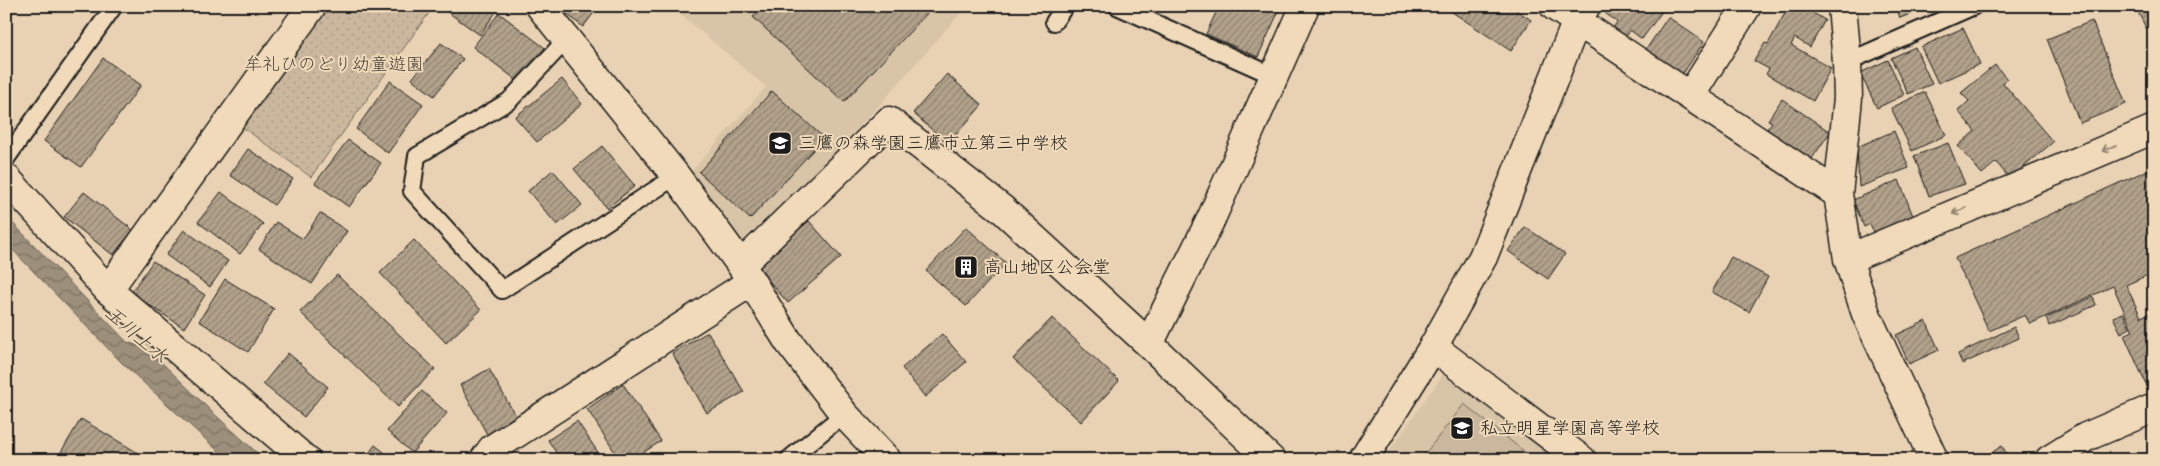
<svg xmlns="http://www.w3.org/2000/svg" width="2160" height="466" viewBox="0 0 2160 466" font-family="'Architects Daughter','Klee One',sans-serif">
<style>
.built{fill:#d8c4a7}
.grass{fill:url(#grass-dots);stroke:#736a5c}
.garden{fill:#cab79d;stroke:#736a5c}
.water{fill:url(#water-waves);stroke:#696155}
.building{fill:url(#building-hatch);stroke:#1c1c1c}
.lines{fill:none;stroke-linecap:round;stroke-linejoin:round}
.lane-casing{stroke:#1c1c1c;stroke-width:20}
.street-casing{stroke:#1c1c1c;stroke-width:31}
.lane{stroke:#f0dab9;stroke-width:16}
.street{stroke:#f0dab9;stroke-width:28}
.oneway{stroke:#918472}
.labels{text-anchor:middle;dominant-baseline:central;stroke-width:4;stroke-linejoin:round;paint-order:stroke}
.park-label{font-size:18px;fill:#48433c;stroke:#f0dab9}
.poi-label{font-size:18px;fill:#1c1c1c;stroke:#f0dab9;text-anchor:start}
.water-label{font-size:19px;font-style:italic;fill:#49443d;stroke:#f0dab9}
</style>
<defs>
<pattern id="grass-dots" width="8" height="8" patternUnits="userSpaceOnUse" patternTransform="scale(1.25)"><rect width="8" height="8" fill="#cab79d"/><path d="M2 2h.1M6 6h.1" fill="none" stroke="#ad9d87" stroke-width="1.8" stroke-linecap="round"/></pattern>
<pattern id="water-waves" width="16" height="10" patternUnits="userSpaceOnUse" patternTransform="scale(1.25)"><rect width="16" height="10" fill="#9c8f7b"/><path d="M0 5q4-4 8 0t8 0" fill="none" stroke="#7e7464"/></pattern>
<pattern id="building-hatch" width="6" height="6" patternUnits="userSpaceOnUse" patternTransform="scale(1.25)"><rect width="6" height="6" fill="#b2a28b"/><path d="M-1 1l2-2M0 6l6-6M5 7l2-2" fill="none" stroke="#908371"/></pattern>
</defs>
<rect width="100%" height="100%" fill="#e8d2b3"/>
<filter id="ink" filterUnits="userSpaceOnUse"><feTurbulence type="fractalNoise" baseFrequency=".02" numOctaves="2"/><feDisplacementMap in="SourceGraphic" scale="10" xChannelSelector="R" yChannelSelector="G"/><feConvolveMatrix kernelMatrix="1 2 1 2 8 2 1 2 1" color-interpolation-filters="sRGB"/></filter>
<g filter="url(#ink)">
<path class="built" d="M 671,6 L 967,6 L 873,112 L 747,244 L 740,241 L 689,174 L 766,87 Z
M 1444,373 L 1480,396 L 1557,460 L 1383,460 Z"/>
<path class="grass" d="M 317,6 L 434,6 L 311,177 L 234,121 Z"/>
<path class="garden" d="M 1464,404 L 1535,460 L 1420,460 Z"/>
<path class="water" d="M 6,216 L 127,342 L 148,349 L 211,411 L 265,460 L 228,460 L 121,362 L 6,243 Z"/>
<path class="building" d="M 6,6 L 11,10 L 6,17 Z
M 443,6 L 500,6 L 480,35 L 442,8 Z
M 557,6 L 599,6 L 583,27 Z
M 763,6 L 934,6 L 844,102 L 753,17 Z
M 1219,6 L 1281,6 L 1258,57 L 1206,34 Z
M 1443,6 L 1510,6 L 1531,20 L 1511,51 Z
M 1609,6 L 1658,6 L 1663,10 L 1642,39 L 1630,30 L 1623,40 L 1611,31 L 1617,22 L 1605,13 Z
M 1789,6 L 1801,6 L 1825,20 L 1810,47 L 1795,38 L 1791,45 L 1831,68 L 1813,101 L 1766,74 L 1769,69 L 1754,61 L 1765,43 L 1768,44 Z
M 1896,6 L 1932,6 L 1900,18 Z
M 2135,6 L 2154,6 L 2154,24 L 2146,28 Z
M 499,13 L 545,48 L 519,82 L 473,47 Z
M 1668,17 L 1704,42 L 1682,75 L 1645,51 Z
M 2092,21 L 2126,104 L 2080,123 L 2047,39 Z
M 1963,28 L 1980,64 L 1938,83 L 1921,47 Z
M 441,43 L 463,59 L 434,96 L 412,79 Z
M 1915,47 L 1932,84 L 1908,94 L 1891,58 Z
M 103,58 L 141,85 L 81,167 L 44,141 Z
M 1888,60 L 1904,95 L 1877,108 L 1860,73 Z
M 1995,65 L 2007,79 L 2003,83 L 2053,142 L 2010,179 L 1996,162 L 1982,174 L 1958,146 L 1975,131 L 1958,111 L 1969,101 L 1961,93 Z
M 947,74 L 982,105 L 948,144 L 913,113 Z
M 562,79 L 582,104 L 537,142 L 515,117 Z
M 390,81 L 423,104 L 388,153 L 356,129 Z
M 772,91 L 824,138 L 750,219 L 699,172 Z
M 1925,92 L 1946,135 L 1912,151 L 1891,108 Z
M 1782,99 L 1830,132 L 1811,160 L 1767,129 L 1772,122 L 1768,120 Z
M 1894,131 L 1909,168 L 1859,187 L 1857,147 Z
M 348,140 L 381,163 L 349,207 L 315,183 Z
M 1948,143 L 1965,184 L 1929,196 L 1914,156 Z
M 602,146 L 635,186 L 607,208 L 574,169 Z
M 248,149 L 293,179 L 274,205 L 230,175 Z
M 2154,167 L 2154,272 L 2126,285 L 2141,317 L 2154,311 L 2154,380 L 2146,384 L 2124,335 L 2133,331 L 2113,286 L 2030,324 L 2025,315 L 1989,331 L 1955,258 Z
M 553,170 L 582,205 L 557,225 L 528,191 Z
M 1899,180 L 1913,216 L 1874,232 L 1870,224 L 1864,227 L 1853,200 Z
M 84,192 L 133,230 L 113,255 L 64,217 Z
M 221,192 L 263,224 L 240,254 L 198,222 Z
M 320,213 L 347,231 L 312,284 L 259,249 L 276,222 L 303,239 Z
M 809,221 L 841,257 L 788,303 L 756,266 Z
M 966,227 L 1006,263 L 966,306 L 926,271 Z
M 1525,227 L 1565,254 L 1548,279 L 1508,251 Z
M 184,230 L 228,261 L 210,287 L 166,255 Z
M 414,240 L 481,310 L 446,343 L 380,273 Z
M 1731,257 L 1768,277 L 1749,312 L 1712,292 Z
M 153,261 L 205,295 L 184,328 L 131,293 Z
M 337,275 L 435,369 L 398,407 L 300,312 Z
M 225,279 L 274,309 L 248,352 L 199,321 Z
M 2093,297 L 2096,305 L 2049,326 L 2046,318 Z
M 2123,313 L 2130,328 L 2121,333 L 2113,317 Z
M 1052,318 L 1119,381 L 1081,422 L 1013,359 Z
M 1926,321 L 1939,350 L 1909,364 L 1896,335 Z
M 2014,327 L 2019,338 L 1962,364 L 1958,354 Z
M 708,332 L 744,392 L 707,413 L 672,353 Z
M 942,334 L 966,362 L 925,397 L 902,368 Z
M 288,353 L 328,387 L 304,417 L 263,384 Z
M 489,369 L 518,420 L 488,436 L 460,385 Z
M 623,384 L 661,441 L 632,460 L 620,460 L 587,409 Z
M 422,391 L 447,413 L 412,453 L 387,431 Z
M 81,419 L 145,457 L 143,460 L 63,460 L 58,457 Z
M 577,421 L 603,460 L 561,460 L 548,440 Z
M 375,445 L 394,460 L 364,460 Z
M 2002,446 L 2010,460 L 1980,460 Z"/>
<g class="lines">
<g class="lane-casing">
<path id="lane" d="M 1117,6 L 1274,76
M 1054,22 L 1065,6
M 566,40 L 509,101 L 417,156 L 412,191 L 502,290 L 676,176
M 1847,62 L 1974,6
M 6,159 L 114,6
M 788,460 L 844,414"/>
</g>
<g class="street-casing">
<path id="street" d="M 540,6 L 676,176 L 741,265 L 788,341 L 844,414 L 887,460
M 1554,6 L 1838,194
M 1842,6 L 1847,62 L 1848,98 L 1838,194 L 1848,259 L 1866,314 L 1934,460
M 1690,96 L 1747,6
M 6,178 L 108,290 L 306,460
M 1848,259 L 2154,129
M 741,265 L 889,121 L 1002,209 L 1149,344 L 1271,460
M 108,290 L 312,6
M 1149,344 L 1211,219 L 1305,6
M 1433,347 L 1582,460
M 484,460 L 492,449 L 751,282
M 1363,460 L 1433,347 L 1483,257 L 1576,23 L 1586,6
M 2049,460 L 2086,437 L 2154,408"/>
</g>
<use href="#lane" class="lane"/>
<use href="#street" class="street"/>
</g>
<defs><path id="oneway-shaft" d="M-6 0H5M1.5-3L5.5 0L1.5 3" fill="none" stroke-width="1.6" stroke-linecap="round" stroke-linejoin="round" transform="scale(1.25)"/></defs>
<g class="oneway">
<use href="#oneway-shaft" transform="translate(2109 148) rotate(157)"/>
<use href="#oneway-shaft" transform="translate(1959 211) rotate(157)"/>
</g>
</g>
<defs>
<g id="school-square" transform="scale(1.25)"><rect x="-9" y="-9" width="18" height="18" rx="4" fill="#1c1c1c" stroke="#f0dab9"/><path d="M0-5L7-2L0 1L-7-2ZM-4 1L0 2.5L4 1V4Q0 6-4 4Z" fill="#fff"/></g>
<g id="building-square" transform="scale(1.25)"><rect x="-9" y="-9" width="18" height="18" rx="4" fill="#1c1c1c" stroke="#f0dab9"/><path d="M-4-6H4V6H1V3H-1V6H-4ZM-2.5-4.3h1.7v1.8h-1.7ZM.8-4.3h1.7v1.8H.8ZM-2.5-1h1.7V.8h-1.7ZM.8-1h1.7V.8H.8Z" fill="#fff"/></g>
</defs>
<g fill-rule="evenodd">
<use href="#school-square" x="780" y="143"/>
<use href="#building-square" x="966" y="267"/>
<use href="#school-square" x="1462" y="428"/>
</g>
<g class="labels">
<g class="park-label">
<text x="334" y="64">牟礼ひのどり幼童遊園</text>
</g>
<g class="poi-label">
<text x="798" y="143">三鷹の森学園三鷹市立第三中学校</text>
<text x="984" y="267">高山地区公会堂</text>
<text x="1480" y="428">私立明星学園高等学校</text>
</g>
<g class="water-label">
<text transform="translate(136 335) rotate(41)">玉川上水</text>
</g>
</g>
<rect width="2160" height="466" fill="none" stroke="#f0dab9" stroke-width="25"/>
<rect x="12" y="12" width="2135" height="441" fill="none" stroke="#1c1c1c" stroke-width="2" filter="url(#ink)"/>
</svg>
